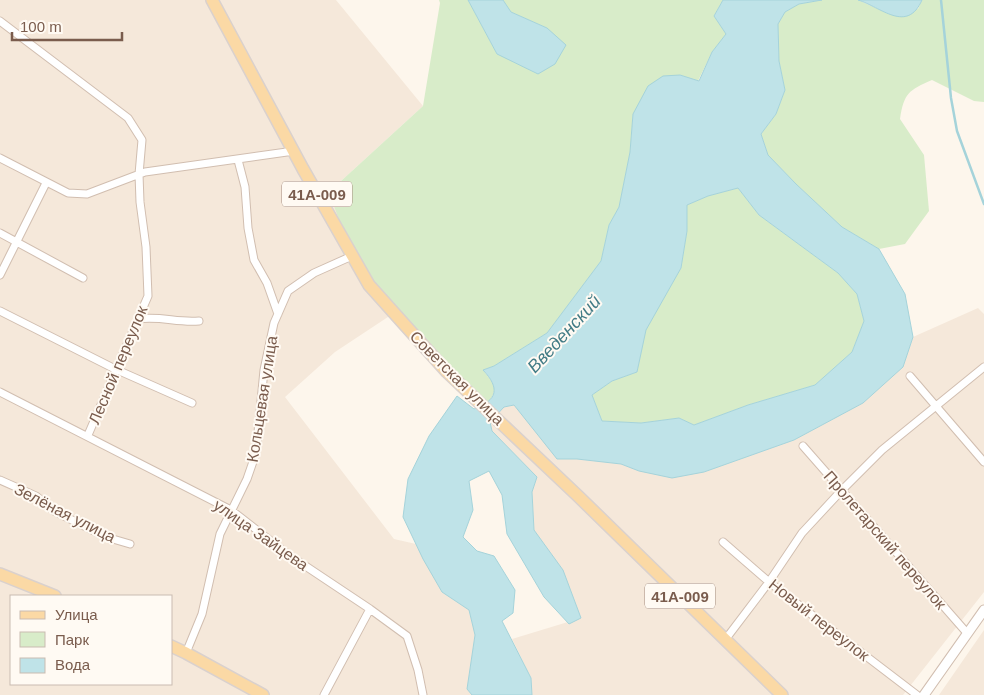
<svg xmlns="http://www.w3.org/2000/svg" width="984" height="695" viewBox="0 0 984 695" font-family="Helvetica,sans-serif">
<style>
.residential{fill:#f5e8da;fill-rule:evenodd}
.green{fill:#d8ecc9}
.water{fill:#bfe3e8;stroke:#a5d3da;fill-rule:evenodd}
.lines{fill:none;stroke-linecap:round;stroke-linejoin:round}
.stream{stroke:#a5d3da;stroke-width:2.5}
.minor-casing{stroke:#d1beb0;stroke-width:9}
.tertiary-casing{stroke:#d1beb0;stroke-width:11}
.primary-casing{stroke:#dad1cd;stroke-width:14}
.minor{stroke:#fff;stroke-width:7}
.tertiary{stroke:#fff;stroke-width:9}
.primary{stroke:#fbd9a5;stroke-width:11}
.labels{text-anchor:middle;dominant-baseline:central;stroke-width:4;stroke-linejoin:round;paint-order:stroke}
.shield{fill:#fffaf3;stroke:#a28b7f;stroke-width:1}
.shield-label{font-size:15px;font-weight:bold;fill:#7a5c4d}
.street-label{font-size:16px;fill:#7a5c4d;stroke:#fffaf3}
.water-label{font-size:18px;font-style:italic;fill:#437c86;stroke:#fffaf3}
</style>
<rect width="100%" height="100%" fill="#fdf6ec"/>
<path class="residential" d="M 0,0 L 336,0 L 423,106 L 329,192 L 394,313 L 335,352 L 285,397 L 394,539 L 416,544 L 442,592 L 469,610 L 475,635 L 467,689 L 472,695 L 0,695 ZM 11,596 L 171,596 L 171,684 L 11,684 Z
M 978,308 L 984,314 L 984,592 L 903,695 L 532,695 L 531,678 L 512,639 L 581,618 L 563,570 L 534,530 L 532,492 L 537,477 L 492,431 L 490,422 L 504,407 L 514,405 L 558,459 L 577,459 L 621,464 L 639,471 L 704,472 L 794,440 L 863,403 L 903,367 L 913,337 Z
M 984,630 L 984,695 L 939,695 Z"/>
<path class="green" d="M 439,0 L 468,0 L 497,54 L 547,28 L 511,12 L 503,0 L 723,0 L 714,16 L 726,34 L 712,52 L 698,81 L 680,75 L 633,114 L 630,152 L 619,207 L 609,225 L 601,261 L 547,333 L 494,366 L 483,370 C 494,384 500,389 486,405 L 472,397 L 352,256 L 329,192 L 423,106 L 440,3 Z
M 822,0 L 858,0 L 887,13 L 918,9 L 922,0 L 984,0 L 984,102 L 974,101 L 932,80 C 909,90 904,93 900,119 L 924,155 L 929,211 L 905,244 L 879,249 L 842,227 L 796,184 L 768,155 L 761,134 L 776,114 L 785,90 L 779,61 L 778,24 L 785,12 L 799,4 Z
M 738,188 L 759,215 L 838,273 L 857,294 L 864,321 L 852,352 L 815,385 L 748,405 L 694,425 L 679,418 L 641,423 L 602,421 L 592,395 L 612,381 L 637,372 L 645,330 L 681,268 L 687,231 L 687,205 L 708,196 Z"/>
<path class="water" d="M 468,0 L 503,0 L 511,12 L 547,28 L 566,45 L 555,64 L 538,74 L 497,54 Z
M 723,0 L 822,0 L 799,4 L 785,12 L 778,24 L 779,61 L 785,90 L 776,114 L 761,134 L 768,155 L 796,184 L 842,227 L 879,249 L 905,294 L 913,337 L 903,367 L 863,403 L 794,440 L 704,472 L 672,478 L 639,471 L 621,464 L 577,459 L 557,459 L 514,405 L 504,407 L 490,422 L 492,431 L 537,477 L 532,492 L 534,530 L 563,570 L 581,618 L 569,624 L 544,597 L 507,534 L 502,495 L 489,471 L 469,481 L 473,510 L 463,537 L 477,551 L 494,556 L 515,590 L 513,613 L 502,621 L 531,678 L 532,695 L 472,695 L 467,689 L 475,635 L 469,610 L 442,592 L 423,559 L 403,517 L 408,479 L 429,436 L 457,396 L 474,409 C 498,400 500,388 483,370 L 494,366 L 547,333 L 601,261 L 609,225 L 619,207 L 630,152 L 633,114 L 648,86 L 663,76 L 680,75 L 699,81 L 712,52 L 726,34 L 714,16 ZM 738,188 L 759,215 L 838,273 L 857,294 L 864,321 L 852,352 L 815,385 L 748,405 L 694,425 L 679,418 L 641,423 L 602,421 L 592,395 L 612,381 L 637,372 L 646,330 L 681,268 L 687,231 L 687,205 L 708,196 Z
M 858,0 L 922,0 C 907,34 881,7 858,0 Z"/>
<g class="lines">
<path class="stream" d="M 941,0 L 951,98 L 957,131 L 984,204"/>
<g class="minor-casing">
<path id="minor" d="M 0,21 L 128,118 L 142,140 L 139,174 L 140,202 L 146,247 L 148,296 L 88,435
M 0,158 L 68,193 L 87,194 L 145,172 L 294,151
M 238,160 L 245,187 L 248,228 L 254,260 L 267,283 L 278,314
M 0,233 L 83,278
M 0,275 L 46,183
M 0,311 L 115,369 L 192,403
M 138,319 C 162,316 177,323 199,321
M 910,376 L 984,462
M 0,392 L 231,510 L 289,555 L 370,609 L 407,636 L 418,670 L 423,695
M 803,446 L 967,633
M 0,480 L 36,496 L 54,511 L 106,537 L 130,544
M 723,542 L 769,582 L 917,695
M 725,640 L 769,582 L 802,533 L 841,491 L 882,450 L 984,367
M 186,653 L 202,614 L 220,534 L 247,479 L 256,453 L 264,370 L 274,323 L 288,291 L 314,273 L 352,256
M 324,695 L 370,609"/>
</g>
<g class="tertiary-casing">
<path id="tertiary" d="M 924,695 L 984,610"/>
</g>
<g class="primary-casing">
<path id="primary" d="M 212,0 L 303,169 L 369,285 L 447,372 L 578,496 L 782,695
M 0,574 L 55,596
M 171,646 L 186,653 L 263,695"/>
</g>
<use href="#minor" class="minor"/>
<use href="#tertiary" class="tertiary"/>
<use href="#primary" class="primary"/>
</g>
<g class="labels">
<g class="shield">
<rect x="282" y="181.5" width="70" height="25" rx="4"/>
<rect x="645" y="583.5" width="70" height="25" rx="4"/>
</g>
<g class="shield-label">
<text x="317" y="194">41А-009</text>
<text x="680" y="596">41А-009</text>
</g>
<g class="street-label">
<text transform="translate(118 365) rotate(-67)">Лесной переулок</text>
<text transform="translate(457 378) rotate(45)">Советская улица</text>
<text transform="translate(262 399) rotate(-81)">Кольцевая улица</text>
<text transform="translate(65 513) rotate(27)">Зелёная улица</text>
<text transform="translate(261 535) rotate(35)">улица Зайцева</text>
<text transform="translate(885 540) rotate(49)">Пролетарский переулок</text>
<text transform="translate(819 620) rotate(38)">Новый переулок</text>
</g>
<g class="water-label">
<text transform="translate(564 334) rotate(-47)">Введенский</text>
</g>
</g>
<rect x="10" y="595" width="162" height="90" fill="#fffaf3" stroke="#cabbb1"/>
<rect x="20" y="611" width="25" height="8" fill="#fbd9a5" stroke="#cabbb1"/>
<text x="55" y="620" font-size="15" fill="#7a5c4d">Улица</text>
<rect x="20" y="632" width="25" height="15" fill="#d8ecc9" stroke="#cabbb1"/>
<text x="55" y="645" font-size="15" fill="#7a5c4d">Парк</text>
<rect x="20" y="658" width="25" height="15" fill="#bfe3e8" stroke="#cabbb1"/>
<text x="55" y="670" font-size="15" fill="#7a5c4d">Вода</text>
<path d="M12 32v8h110v-8" fill="none" stroke="#7a5c4d" stroke-width="2.5"/>
<text x="20" y="32" font-size="15" fill="#7a5c4d" stroke="#fffaf3" stroke-width="4" paint-order="stroke">100 m</text>
</svg>
